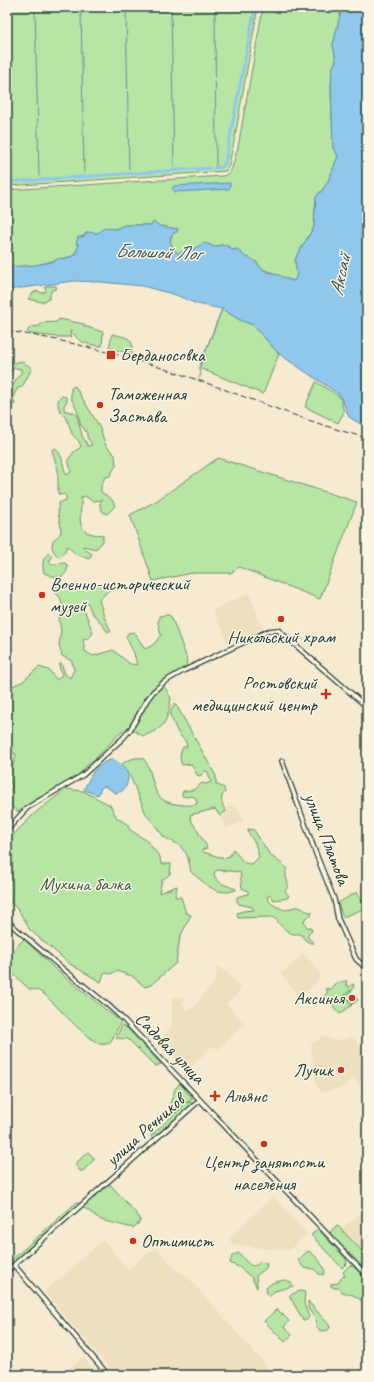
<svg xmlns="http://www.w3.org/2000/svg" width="374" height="1382" viewBox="0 0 374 1382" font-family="Caveat,sans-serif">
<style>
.built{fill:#eedfbe}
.green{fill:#b7e5a4;stroke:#6b916c}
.water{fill:#8fc7ed;stroke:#6290a3}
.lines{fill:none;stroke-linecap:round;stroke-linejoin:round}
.stream{stroke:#6290a3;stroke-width:1}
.canal{stroke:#8fc7ed;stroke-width:3}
.secondary-casing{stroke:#1f3d34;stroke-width:6}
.secondary{stroke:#fcf5e5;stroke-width:3.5}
.rail{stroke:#1f3d34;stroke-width:1;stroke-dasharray:6 3;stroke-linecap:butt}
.poi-dot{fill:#c8321e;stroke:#fcf5e5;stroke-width:1.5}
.labels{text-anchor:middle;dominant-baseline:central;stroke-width:3;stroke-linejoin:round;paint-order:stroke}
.poi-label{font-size:19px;fill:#1f3d34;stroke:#fcf5e5;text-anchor:start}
.street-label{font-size:19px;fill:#1f3d34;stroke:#fcf5e5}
.park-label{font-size:19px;fill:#3d5f4a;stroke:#fcf5e5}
.water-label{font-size:20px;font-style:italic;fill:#355959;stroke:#fcf5e5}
</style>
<rect width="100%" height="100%" fill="#f6ead0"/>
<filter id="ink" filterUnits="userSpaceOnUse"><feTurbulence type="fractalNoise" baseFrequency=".025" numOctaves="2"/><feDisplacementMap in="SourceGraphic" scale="8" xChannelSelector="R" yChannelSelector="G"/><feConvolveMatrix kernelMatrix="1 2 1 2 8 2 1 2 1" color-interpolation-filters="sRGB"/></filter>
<g filter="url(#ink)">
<path class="built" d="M 249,593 L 263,628 L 229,644 L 227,643 L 222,632 L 223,631 L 213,610 Z
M 234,805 L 244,821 L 226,829 L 221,818 L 226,812 L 227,808 Z
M 304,953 L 321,974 L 317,982 L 300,997 L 281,974 Z
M 218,966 L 223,971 L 224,970 L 242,989 L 226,1004 L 245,1023 L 219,1049 L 212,1046 L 187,1070 L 160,1041 L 172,1026 L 172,997 L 183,996 L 184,1001 L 182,1002 L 187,1011 L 193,1008 L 215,981 L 216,974 L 218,972 L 216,968 Z
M 323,1036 L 337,1041 L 351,1036 L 367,1055 L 367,1086 L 364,1089 L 353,1078 L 343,1088 L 322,1092 L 316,1084 L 311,1045 Z
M 273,1196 L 308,1234 L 288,1251 L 232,1244 L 230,1238 Z
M 367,1208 L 367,1254 L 341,1229 L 349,1221 L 351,1223 Z
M 103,1240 L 128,1270 L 156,1247 L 176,1270 L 188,1277 L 269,1369 L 271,1375 L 116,1375 L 44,1292 Z
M 83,1357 L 98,1375 L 62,1375 Z"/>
<path class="green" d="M 7,7 L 258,7 L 235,137 L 229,165 L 226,171 L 7,186 Z
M 263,7 L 342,7 L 333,45 L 336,60 L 332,70 L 331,88 L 333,147 L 338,156 C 331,173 330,183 316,197 L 314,227 L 297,255 L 295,261 L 297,275 L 294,281 C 287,279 282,277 276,274 C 268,270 261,271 257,262 L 245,257 L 236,249 L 233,250 C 226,244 223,244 214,247 L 209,244 L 178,253 C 168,244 168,238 178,229 L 150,225 L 125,225 L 115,229 L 106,229 L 98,233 L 91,233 L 81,237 L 78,248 L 73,256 L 32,266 L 7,267 L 7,190 L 223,176 L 229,174 L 232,168 L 238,147 Z
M 47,286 L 56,286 L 57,288 L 51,291 L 49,299 L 42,302 L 28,299 L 34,292 L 38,291 L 42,293 L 46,291 L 45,287 Z
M 222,309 L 240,320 L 253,325 L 279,354 L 263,394 L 199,368 Z
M 59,319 L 84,324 L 84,326 L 103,332 L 102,346 C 96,346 85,344 79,340 C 75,337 75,333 70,331 L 71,337 L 58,337 L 31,334 L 27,331 L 31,327 L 40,326 L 41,323 L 57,322 Z
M 112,334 C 127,338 134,336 132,354 L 109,348 Z
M 7,355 C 12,364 11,364 21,361 L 32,368 L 22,387 L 18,388 C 14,394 12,398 15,404 L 13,405 L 8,403 L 7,398 C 12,390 14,380 21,373 L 21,369 L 14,368 L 11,372 L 7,372 Z
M 316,382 L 340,397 L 344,412 L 338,423 L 305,407 Z
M 75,386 L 99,426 L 106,446 L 115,455 L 116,465 L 110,476 L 105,477 L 101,486 L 101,492 L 112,500 L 115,506 L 107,514 L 103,512 L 100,507 L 100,503 L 102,500 L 92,501 L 85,496 L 81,498 C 83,510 73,531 93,534 C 96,535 99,534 103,535 L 103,541 L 96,549 L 83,546 L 83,548 L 92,554 L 89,559 L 76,554 L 67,546 L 64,553 L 60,557 C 55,555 50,548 53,541 C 55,537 60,537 61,531 C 61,521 56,514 59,503 L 66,500 L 66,496 L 64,494 L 59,495 L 58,493 L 58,470 L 52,450 L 55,448 C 65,457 61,466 67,475 L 70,473 L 71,470 L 68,460 L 74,452 L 81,447 C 79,439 76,439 72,434 C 70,431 70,425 68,422 C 64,412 57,413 58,400 L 61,396 L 66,397 L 67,401 L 64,405 L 64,410 L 69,412 L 74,412 L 77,415 L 82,436 L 88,446 L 92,445 L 87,437 L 87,433 L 81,425 L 77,410 L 71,398 L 71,388 Z
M 218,458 L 357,502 L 320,599 L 239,567 L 231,573 L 192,573 L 153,581 L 130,515 L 156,501 Z
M 49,553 L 52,557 L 49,562 L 52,564 L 65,563 L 68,566 C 65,582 54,577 44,573 C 42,565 42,558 49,553 Z
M 77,585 L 104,585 L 111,588 L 99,600 L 105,619 L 111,631 L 110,632 L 107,631 L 97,618 L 92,614 L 88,603 L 83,607 L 93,633 L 89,638 L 83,640 L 85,651 L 93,656 L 113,650 L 130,664 L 137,665 L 134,653 L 126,637 L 128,633 L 134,632 L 145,649 L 153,645 L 161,635 L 158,623 L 159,616 L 169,615 L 172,618 L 187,659 L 186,668 L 162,683 L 171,698 C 167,722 166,728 143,736 L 128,727 L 117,736 L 96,758 L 89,763 L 79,775 L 65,787 L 36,799 L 18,812 L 7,802 L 7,794 L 12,787 L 8,773 L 14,763 L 16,754 L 7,751 L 7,688 L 22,682 L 39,667 L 49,670 L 57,680 L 62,675 L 59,666 L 61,663 L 65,674 L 70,678 L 74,670 L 72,661 L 62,656 L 59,645 L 61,631 L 59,619 L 64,610 L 60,597 L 53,591 L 54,588 L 65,586 Z
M 175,703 L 216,776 L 216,784 L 224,788 L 225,792 C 219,798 222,805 226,811 L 220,816 L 215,809 L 190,815 L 191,820 L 206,845 L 207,848 L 202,850 L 203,852 L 223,858 L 230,856 L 233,849 C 239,855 242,865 252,864 L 259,857 L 255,843 L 248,832 L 248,829 L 254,830 L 270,855 L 287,868 C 282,878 293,882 285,891 L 289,896 L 287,898 L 274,900 L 270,895 L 267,897 C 269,905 278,907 285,910 C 289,909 295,906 299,907 C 305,909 304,912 312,912 L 311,916 L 305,918 L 304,923 L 307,927 L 311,928 L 312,931 L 308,934 L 308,938 L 314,943 L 310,943 L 305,940 L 301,934 C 299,934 296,934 294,934 C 287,933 279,924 275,918 L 270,917 L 238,918 L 237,913 L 243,911 L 254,910 L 252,907 L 239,904 L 237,901 L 237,897 L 248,894 L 248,891 L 242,888 L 240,872 L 217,870 L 214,873 C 215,883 228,886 236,889 L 236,890 L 228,892 L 217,891 L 208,886 L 191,872 L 188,858 L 186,853 L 179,845 L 164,837 L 146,814 L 127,769 L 121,765 C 126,760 135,757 143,758 C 157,774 147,800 175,804 C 182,805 189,806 197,804 L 196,798 L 192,796 L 187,797 L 182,796 L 182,794 L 183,791 L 193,790 L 202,783 L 206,784 L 211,782 L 208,772 L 205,771 L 200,776 L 197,775 L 191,764 L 182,765 C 179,759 180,753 183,747 L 187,747 L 186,742 L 178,733 L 171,717 L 170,713 Z
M 66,789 L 83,791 L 110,805 L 117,818 L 127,824 L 130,830 L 146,840 L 160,857 L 161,864 L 171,864 L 170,874 L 162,880 L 159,893 L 177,886 L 175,897 L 181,897 L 186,913 L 191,915 L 180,937 L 176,963 L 151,985 L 145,987 L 132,976 L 116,971 L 111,974 L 104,973 L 101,982 L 70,964 L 30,930 L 19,911 L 7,899 L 7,841 L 35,813 Z
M 357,892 L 366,908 L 343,917 L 338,903 Z
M 24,939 L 54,968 L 121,1022 L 110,1043 C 106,1044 104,1045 100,1044 C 85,1038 57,1006 44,994 L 37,990 L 29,989 L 7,968 L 7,957 Z
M 345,981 L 347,981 L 346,985 L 350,987 L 352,984 L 354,985 L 353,986 L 354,987 L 351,992 L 358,1000 L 353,1004 L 345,996 L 351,991 L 350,990 L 344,996 L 352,1005 L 340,1014 L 324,996 L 328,992 L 325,989 L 328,988 L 330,990 L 334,986 L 333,985 L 337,983 Z
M 122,1025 L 127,1028 L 161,1064 L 156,1066 L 154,1065 L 128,1039 L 116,1038 Z
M 180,1083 L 193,1099 L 186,1103 L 191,1102 L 192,1105 L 156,1137 L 152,1138 L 151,1136 L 155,1132 L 183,1106 L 176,1112 L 170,1104 L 175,1089 Z
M 88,1152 L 94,1158 L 93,1161 L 83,1171 L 80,1171 L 75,1164 Z
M 109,1183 L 140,1218 L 140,1222 L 133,1228 L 101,1220 L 82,1206 Z
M 77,1202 L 79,1205 L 7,1269 L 7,1264 Z
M 337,1225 L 367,1256 L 367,1273 L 333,1238 L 330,1232 Z
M 318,1229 L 346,1259 L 347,1263 L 342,1268 L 311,1235 Z
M 308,1251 C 315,1254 323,1264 325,1272 L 323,1275 L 319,1274 L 314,1269 C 301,1268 305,1269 298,1260 Z
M 238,1253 C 244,1256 248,1269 256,1265 C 258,1265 259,1263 261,1262 L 267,1264 L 266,1268 L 256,1276 L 257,1284 L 257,1288 L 252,1278 L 239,1267 L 230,1263 L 232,1256 Z
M 350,1265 L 353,1266 L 367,1281 L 367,1302 L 364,1302 L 353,1295 L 342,1292 L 339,1288 L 334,1288 L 331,1286 L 331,1284 L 338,1283 L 342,1277 L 345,1276 L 343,1272 Z
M 285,1280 L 291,1282 L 293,1286 L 275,1291 L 269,1297 L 267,1294 L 266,1288 C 272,1282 278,1281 285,1280 Z
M 300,1291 L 305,1292 L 304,1304 L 309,1317 L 307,1320 L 303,1320 L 290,1297 L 290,1295 Z
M 308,1301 L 329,1325 L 330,1328 L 328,1330 L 321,1331 L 317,1328 L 315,1319 L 308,1308 Z
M 277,1309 L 289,1321 L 284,1327 L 292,1335 L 285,1342 L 264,1321 Z"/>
<path class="water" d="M 342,7 L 367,7 L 367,428 L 349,417 L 340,395 L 279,354 L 253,325 L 240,320 L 222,309 L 197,304 L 176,295 L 142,286 L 101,282 L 74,281 L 7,290 L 7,267 L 8,266 C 20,267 50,265 60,258 L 63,259 L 73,256 L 75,255 L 79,245 L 76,244 L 78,237 L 83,237 L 87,232 L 98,233 L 104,228 L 115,229 L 125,225 L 150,225 L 154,222 L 160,226 L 178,229 L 177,232 L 172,234 C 168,242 172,248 178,253 L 191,250 L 205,243 L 214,247 C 223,244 226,244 233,250 L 238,249 L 245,257 C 256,257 257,268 267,272 C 269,273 271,272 273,273 C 281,275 286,280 294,281 L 297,275 L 295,261 L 297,255 L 314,227 L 316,197 C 330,183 331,173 338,156 L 333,148 L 331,88 L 332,70 L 336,60 L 333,45 Z
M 230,183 L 230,185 L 229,189 L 175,192 L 172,188 L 174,186 Z
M 114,759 C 124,768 132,772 126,786 C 123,791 121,792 116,793 L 104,786 L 101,788 L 98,795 L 84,790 C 91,774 96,763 114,759 Z"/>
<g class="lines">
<path class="stream" d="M 35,7 L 39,176
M 81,7 L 84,173
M 126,7 L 129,169
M 171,7 L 174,167
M 215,7 L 216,167
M 199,378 L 201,374 L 199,368 L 222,309"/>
<path class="canal" d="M 214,168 L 222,167 L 225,163 L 255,7
M 7,182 L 209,168"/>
<g class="secondary-casing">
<path id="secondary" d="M 282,761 L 316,854 L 334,899 L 338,919 L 356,959 L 367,969
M 7,830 L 27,808 L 83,775 L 123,738 L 130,730 L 147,700 L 153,692 L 164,682 L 183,671 L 268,631 L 278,630 L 367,707
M 7,921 L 57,964 L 108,1005 L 124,1020 L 367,1276
M 14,1265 L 108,1375
M 7,1271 L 200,1100"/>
</g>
<use href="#secondary" class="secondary"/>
<path class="rail" d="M 7,331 C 67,340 131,357 189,377 C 248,397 306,422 367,438"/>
</g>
</g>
<g class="poi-dot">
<rect x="106" y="350" width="10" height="10" rx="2"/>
<circle cx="100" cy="405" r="4"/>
<circle cx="42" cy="595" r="4"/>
<circle cx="281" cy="619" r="4"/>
<path d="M324 688h4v4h4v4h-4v4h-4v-4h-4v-4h4z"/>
<circle cx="352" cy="998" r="4"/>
<circle cx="341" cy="1070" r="4"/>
<path d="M213 1090h4v4h4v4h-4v4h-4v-4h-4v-4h4z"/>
<circle cx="264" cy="1144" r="4"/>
<circle cx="133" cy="1241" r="4"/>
</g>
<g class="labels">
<g class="poi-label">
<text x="120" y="355">Берданосовка</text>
<text x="108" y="394">Таможенная<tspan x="108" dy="22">Застава</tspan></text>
<text x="50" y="584">Военно-исторический<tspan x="50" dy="22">музей</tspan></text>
<text x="281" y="637" text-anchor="middle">Никольский храм</text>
<text x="317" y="683" text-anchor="end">Ростовский<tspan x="317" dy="22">медицинский центр</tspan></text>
<text x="344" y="998" text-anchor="end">Аксинья</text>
<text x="333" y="1070" text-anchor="end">Лучик</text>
<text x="224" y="1096">Альянс</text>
<text x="264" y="1162" text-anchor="middle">Центр занятости<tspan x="264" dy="22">населения</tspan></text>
<text x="141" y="1241">Оптимист</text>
</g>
<g class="street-label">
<text transform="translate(327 839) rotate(69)">улица Платова</text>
<text transform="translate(170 1048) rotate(46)">Садовая улица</text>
<text transform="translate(145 1130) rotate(-42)">улица Речников</text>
</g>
<g class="park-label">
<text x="85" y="884">Мухина балка</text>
</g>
<g class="water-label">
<text transform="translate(158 252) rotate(2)">Большой Лог</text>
<text transform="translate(340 275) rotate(-78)">Аксай</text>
</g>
</g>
<rect width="374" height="1382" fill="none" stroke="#fcf5e5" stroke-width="24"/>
<rect x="12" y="12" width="350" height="1358" fill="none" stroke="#1f3d34" stroke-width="1.5" filter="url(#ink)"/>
</svg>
